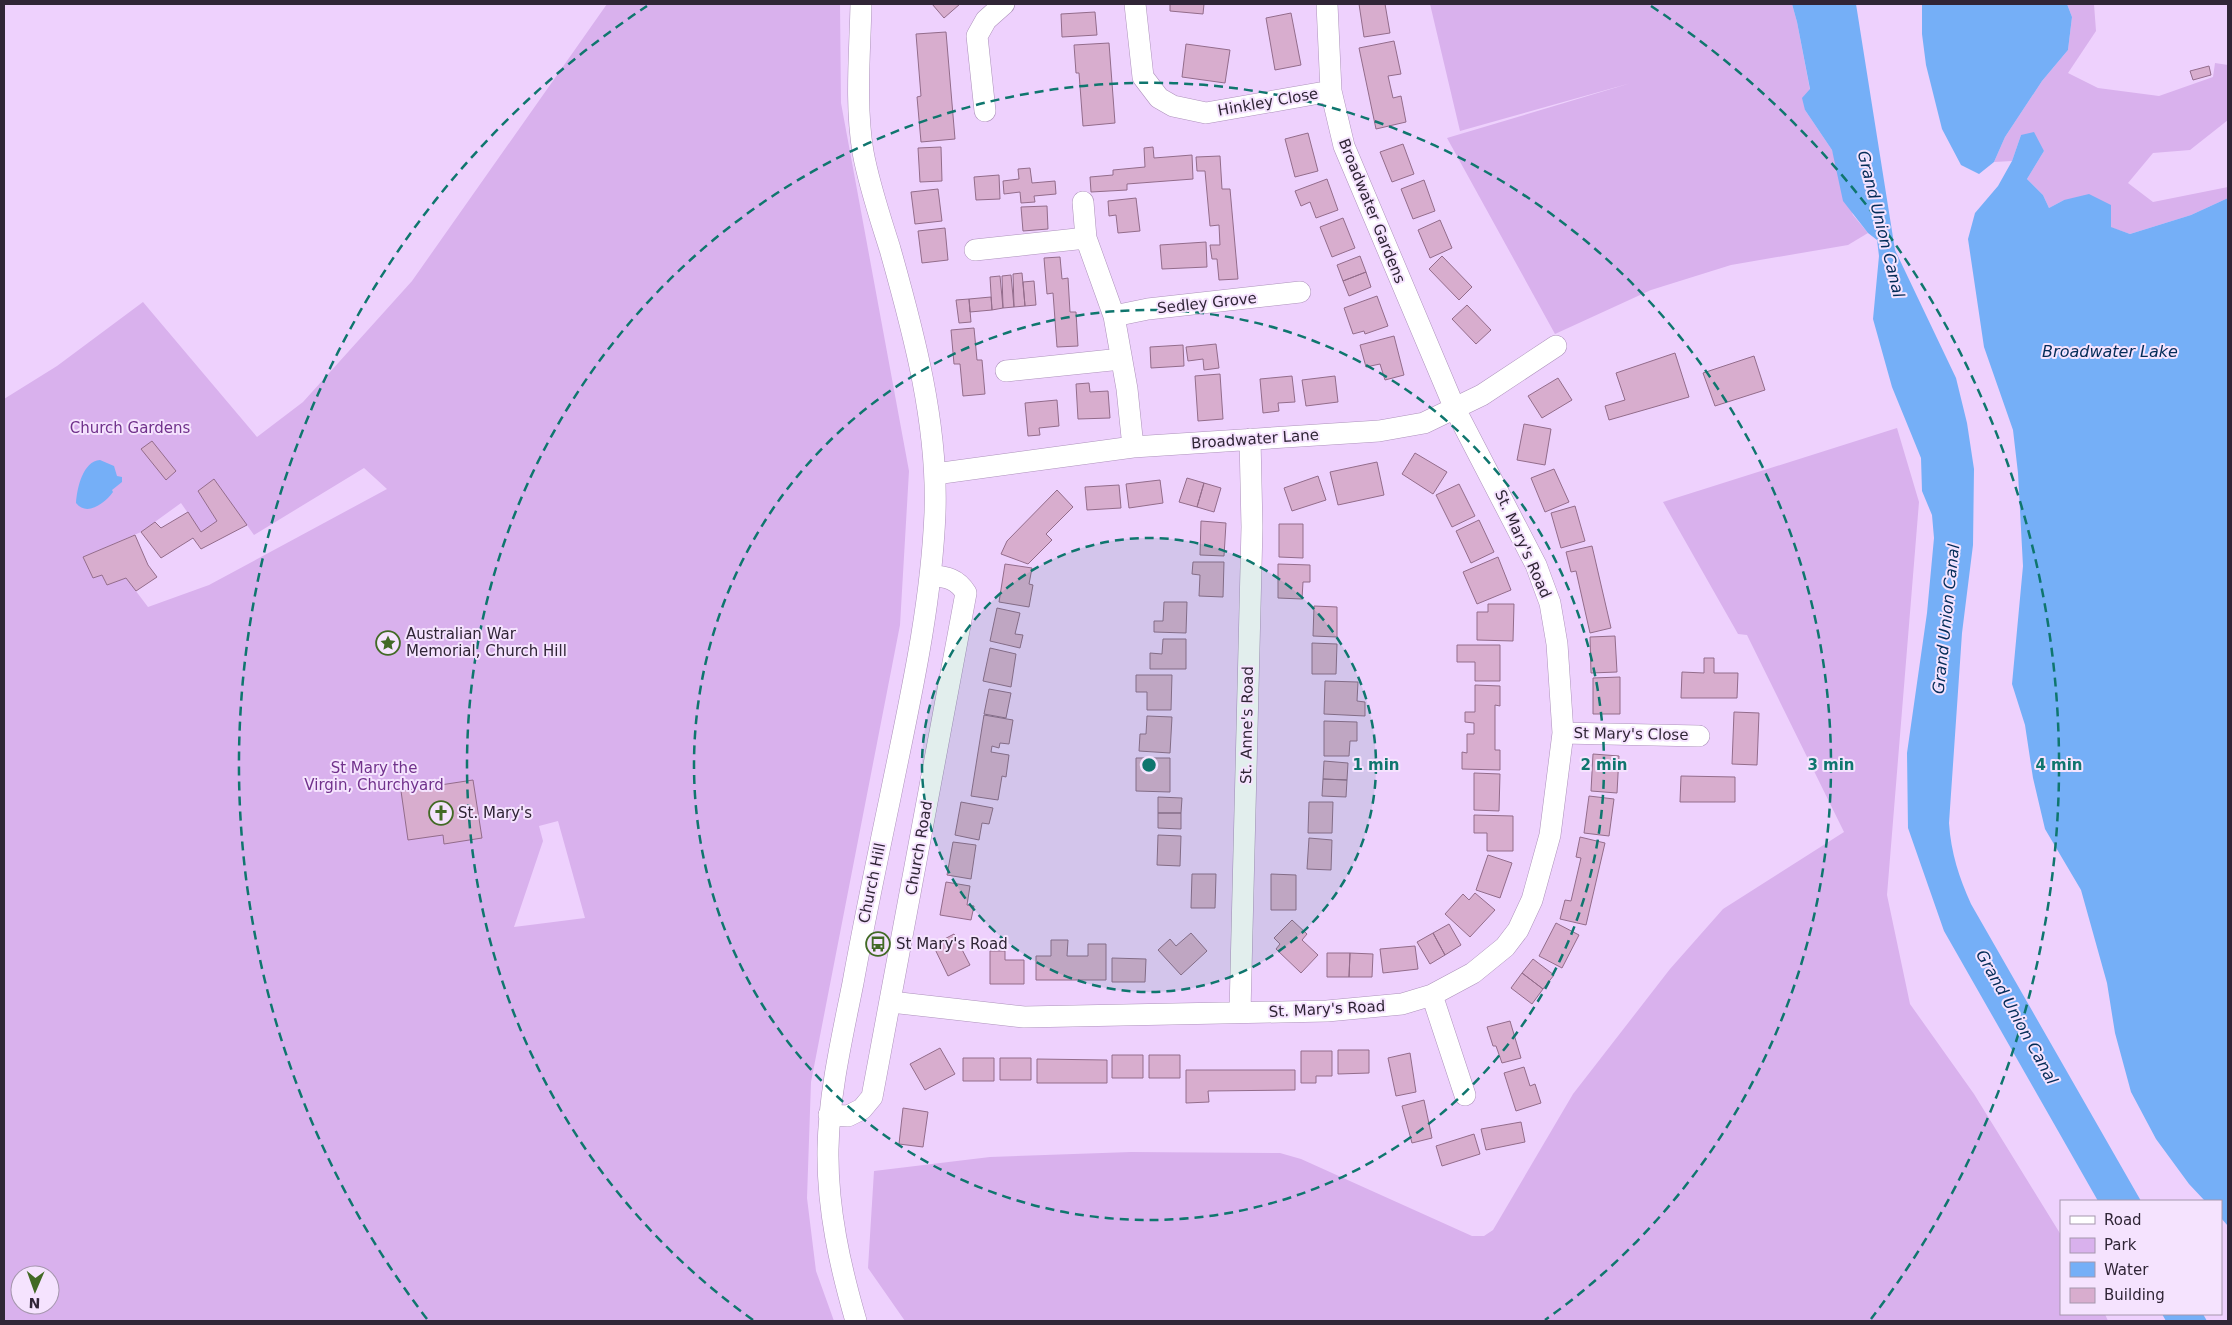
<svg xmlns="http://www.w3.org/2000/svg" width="2232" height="1325" viewBox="0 0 2232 1325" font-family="'DejaVu Sans',sans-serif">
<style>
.green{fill:#d9b1ed;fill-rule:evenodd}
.water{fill:#75aff7}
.building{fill:#d8adce;stroke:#936c8b}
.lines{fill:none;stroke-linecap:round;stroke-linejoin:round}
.minor-casing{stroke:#ad92bb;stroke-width:22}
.minor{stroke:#fff;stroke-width:21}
.ring{fill:none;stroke:#0f766e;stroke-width:2.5;stroke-dasharray:9 6}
.labels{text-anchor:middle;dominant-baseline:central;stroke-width:4;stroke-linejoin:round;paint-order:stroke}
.street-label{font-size:15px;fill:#302536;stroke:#f5e3fe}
.park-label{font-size:15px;fill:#70318b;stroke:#f5e3fe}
.poi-label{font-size:15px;fill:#302536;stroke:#f5e3fe;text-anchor:start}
.water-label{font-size:16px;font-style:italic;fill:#032c58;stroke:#f5e3fe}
.centre{fill:#0f766e;stroke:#f5e3fe;stroke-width:2.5}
.ring-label{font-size:15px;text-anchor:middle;font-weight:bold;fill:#0f766e;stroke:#f5e3fe;stroke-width:4;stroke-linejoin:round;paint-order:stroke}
</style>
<rect width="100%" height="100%" fill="#eed1fd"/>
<path class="green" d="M 607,4 L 840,4 L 841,103 L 909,471 L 900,625 L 811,1082 L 807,1198 L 816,1271 L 834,1321 L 4,1321 L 4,399 L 57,366 L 143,302 L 257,437 L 303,402 L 412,281 ZM 364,468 L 387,489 L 209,585 L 148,607 L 126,578 L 107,585 L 102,575 L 93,578 L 83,557 L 141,532 L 181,503 L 201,532 L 217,521 L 198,491 L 214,479 L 254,535 ZM 558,821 L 585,918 L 514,927 L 543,841 L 539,826 ZM 20,1275 L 50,1275 L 50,1305 L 20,1305 Z
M 1430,4 L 1792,4 L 1797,22 L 1810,90 L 1805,110 L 1832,150 L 1853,215 L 1868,233 L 1848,245 L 1731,265 L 1651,290 L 1555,334 L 1447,138 L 1631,83 L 1460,131 Z
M 2067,4 L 2094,4 L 2096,31 L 2068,73 L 2098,88 L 2159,96 L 2213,77 L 2215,63 L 2228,65 L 2228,120 L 2190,150 L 2153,153 L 2128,183 L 2153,202 L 2228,187 L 2228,198 L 2191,215 L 2130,234 L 2110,227 L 2064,200 L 2049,208 L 2043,195 L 2027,179 L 2044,151 L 2021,135 L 2012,161 L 1994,162 L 2005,137 L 2042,81 L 2068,50 L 2072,17 Z
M 1897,428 L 1919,502 L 1887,895 L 1910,1004 L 1974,1094 L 2061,1235 L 2061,1314 L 2105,1314 L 2108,1321 L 905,1321 L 868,1268 L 874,1171 L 990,1157 L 1131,1152 L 1280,1153 L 1301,1159 L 1472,1236 L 1484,1236 L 1493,1230 L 1573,1094 L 1670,969 L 1723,909 L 1844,832 L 1747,635 L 1738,634 L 1663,502 Z"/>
<path class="water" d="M 1792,4 L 1856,4 L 1895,250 L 1956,378 L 1967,423 L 1974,469 L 1973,545 L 1962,633 L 1949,823 C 1951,853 1959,877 1971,904 L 2141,1201 L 2098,1201 L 1944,931 L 1908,828 L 1907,753 L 1927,613 L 1934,538 L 1932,515 L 1922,491 L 1921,458 L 1892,387 L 1873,319 L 1879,256 L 1877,240 L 1868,233 L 1843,201 L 1832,150 L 1805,110 L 1802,98 L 1810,89 L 1797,22 Z
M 1922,4 L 2067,4 L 2072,17 L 2068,50 L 2042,81 L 2005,137 L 1994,162 L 1979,174 L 1961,165 L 1942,129 L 1926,65 L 1922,34 Z
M 2034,132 L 2044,151 L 2027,179 L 2043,195 L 2049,208 L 2064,200 L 2089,194 L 2111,205 L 2111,227 L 2130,234 L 2191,215 L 2228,198 L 2228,1226 L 2221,1218 L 2221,1201 L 2205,1201 L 2189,1184 L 2156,1139 L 2131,1092 L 2115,1033 L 2107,983 L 2081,890 L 2045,829 L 2033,778 L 2025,725 L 2012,684 L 2023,566 L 2018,473 L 2013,430 L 1984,347 L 1968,239 L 1975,213 L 1998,186 L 2012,161 L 2021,135 Z
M 100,460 L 114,466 L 117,476 L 122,477 L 122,482 L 112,490 L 113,492 C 105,503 87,517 76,503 C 77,488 83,461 100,460 Z
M 2162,1314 L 2203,1314 L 2207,1321 L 2166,1321 Z"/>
<path class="building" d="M 932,4 L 960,4 L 944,18 Z
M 1170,4 L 1204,4 L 1203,14 L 1170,11 Z
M 1359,4 L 1385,4 L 1390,33 L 1364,37 Z
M 1095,12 L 1097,35 L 1062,37 L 1061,14 Z
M 1291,13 L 1301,65 L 1275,70 L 1266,18 Z
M 946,32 L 955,139 L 921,142 L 917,97 L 921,96 L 916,34 Z
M 1394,41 L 1401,74 L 1388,76 L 1393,98 L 1401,96 L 1406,122 L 1376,129 L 1359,48 Z
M 1109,43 L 1115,123 L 1083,126 L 1079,73 L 1076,73 L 1074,45 Z
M 1186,44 L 1230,50 L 1225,83 L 1182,77 Z
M 2209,66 L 2211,75 L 2193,80 L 2190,71 Z
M 1308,133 L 1318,171 L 1295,177 L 1285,139 Z
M 1403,144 L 1414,174 L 1392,182 L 1380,152 Z
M 941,147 L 942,181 L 920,182 L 918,148 Z
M 1153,147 L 1154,158 L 1192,155 L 1193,179 L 1127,184 L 1127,190 L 1091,192 L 1090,177 L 1113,175 L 1113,170 L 1145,167 L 1144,148 Z
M 1220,156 L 1222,189 L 1230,189 L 1238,279 L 1219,280 L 1217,259 L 1212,259 L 1210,245 L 1220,245 L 1219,225 L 1210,226 L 1205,171 L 1197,171 L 1196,157 Z
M 1030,168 L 1032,183 L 1055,181 L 1056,194 L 1034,196 L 1035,202 L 1021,203 L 1020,192 L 1004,194 L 1003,181 L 1019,179 L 1018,169 Z
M 999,175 L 1000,199 L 976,200 L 974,177 Z
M 1327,179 L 1338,210 L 1316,218 L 1310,202 L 1301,206 L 1295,191 Z
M 1424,180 L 1435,211 L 1413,219 L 1401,189 Z
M 938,189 L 942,221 L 915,224 L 911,192 Z
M 1136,198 L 1140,231 L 1118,233 L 1116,215 L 1109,216 L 1108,201 Z
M 1047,206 L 1048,229 L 1023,231 L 1021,207 Z
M 1343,218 L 1355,248 L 1332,257 L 1320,227 Z
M 1440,220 L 1452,248 L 1430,258 L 1418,230 Z
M 945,228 L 948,260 L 922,263 L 918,231 Z
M 1206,242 L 1207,267 L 1162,269 L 1160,245 Z
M 1360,256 L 1366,272 L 1343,281 L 1337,265 Z
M 1442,256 L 1472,287 L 1459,300 L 1429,269 Z
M 1060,257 L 1062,279 L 1068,278 L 1070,312 L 1076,312 L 1078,346 L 1057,347 L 1053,293 L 1047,294 L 1044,258 Z
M 1366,272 L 1371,287 L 1349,296 L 1343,281 Z
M 1022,273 L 1025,306 L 1014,307 L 1013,274 Z
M 1011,275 L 1014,307 L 1003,308 L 1002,276 Z
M 1000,276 L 1003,308 L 992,310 L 990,277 Z
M 1034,281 L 1036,305 L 1025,306 L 1023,282 Z
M 1377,296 L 1388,326 L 1365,334 L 1364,331 L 1353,334 L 1344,308 Z
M 991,297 L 992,310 L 970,312 L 969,299 Z
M 969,299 L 971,322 L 959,323 L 956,300 Z
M 1467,305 L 1491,330 L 1476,344 L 1452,319 Z
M 974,328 L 977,360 L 982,360 L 985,394 L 963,396 L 960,364 L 954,364 L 951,330 Z
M 1394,336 L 1404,375 L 1385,380 L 1380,364 L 1366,367 L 1360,345 Z
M 1216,344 L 1219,368 L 1204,370 L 1203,359 L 1188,361 L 1186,347 Z
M 1183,345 L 1184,366 L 1151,368 L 1150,347 Z
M 1675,353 L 1689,397 L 1609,420 L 1605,406 L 1625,400 L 1616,373 Z
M 1754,356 L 1765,390 L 1715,406 L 1703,373 Z
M 1220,374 L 1223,419 L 1198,421 L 1195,376 Z
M 1292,376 L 1295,402 L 1278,403 L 1279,411 L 1263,413 L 1260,379 Z
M 1335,376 L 1338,402 L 1306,406 L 1302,380 Z
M 1558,378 L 1572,400 L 1542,418 L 1528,396 Z
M 1089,383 L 1090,392 L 1108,391 L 1110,418 L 1078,419 L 1076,384 Z
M 1057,400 L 1059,426 L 1039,428 L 1040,435 L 1028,436 L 1025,403 Z
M 1524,424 L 1551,429 L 1545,465 L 1517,460 Z
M 152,441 L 176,471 L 166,480 L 141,449 Z
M 1415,453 L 1447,472 L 1433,494 L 1402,474 Z
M 1377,462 L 1384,495 L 1338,505 L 1330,472 Z
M 1554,469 L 1569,502 L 1545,512 L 1531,478 Z
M 1318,476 L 1326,500 L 1292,511 L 1284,488 Z
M 1187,478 L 1204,483 L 1197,507 L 1179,502 Z
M 214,479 L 247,525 L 201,549 L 193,538 L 161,558 L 141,532 L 155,522 L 161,528 L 188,512 L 201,532 L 217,521 L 198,491 Z
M 1160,480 L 1163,503 L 1129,508 L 1126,484 Z
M 1204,483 L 1221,488 L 1214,512 L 1197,507 Z
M 1459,484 L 1475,516 L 1452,527 L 1436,495 Z
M 1119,485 L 1121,508 L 1087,510 L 1085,487 Z
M 1057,490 L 1073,507 L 1046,534 L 1052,540 L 1028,564 L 1001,554 L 1007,541 Z
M 1575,506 L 1585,541 L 1561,548 L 1551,513 Z
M 1479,520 L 1494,552 L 1471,563 L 1456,531 Z
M 1201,521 L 1226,523 L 1224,556 L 1200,555 Z
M 1279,524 L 1303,524 L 1303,558 L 1279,557 Z
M 135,535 L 148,565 L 157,577 L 136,591 L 126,578 L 107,585 L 102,575 L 93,578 L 83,557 Z
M 1592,546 L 1611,628 L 1590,633 L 1576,571 L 1571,572 L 1566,552 Z
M 1498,557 L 1511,590 L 1477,604 L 1463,572 Z
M 1193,562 L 1224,562 L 1223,597 L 1199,596 L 1200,575 L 1192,574 Z
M 1005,564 L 1032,568 L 1029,584 L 1033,585 L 1029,607 L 999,602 Z
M 1278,564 L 1310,565 L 1310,582 L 1303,582 L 1302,599 L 1278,598 Z
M 1164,602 L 1187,602 L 1186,633 L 1154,632 L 1154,621 L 1163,621 Z
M 1488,604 L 1514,604 L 1513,641 L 1477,640 L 1477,612 L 1488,612 Z
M 1314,606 L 1337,607 L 1337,637 L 1313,636 Z
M 997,608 L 1020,613 L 1015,634 L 1023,635 L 1020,648 L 990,641 Z
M 1615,636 L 1617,672 L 1591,673 L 1590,637 Z
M 1163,639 L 1186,639 L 1186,669 L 1150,669 L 1150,653 L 1162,654 Z
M 1312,643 L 1337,644 L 1336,674 L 1312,674 Z
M 1457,645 L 1500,645 L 1500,681 L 1475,681 L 1475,662 L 1457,662 Z
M 990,648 L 1016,654 L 1011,687 L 983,681 Z
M 1704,658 L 1714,658 L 1714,673 L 1738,673 L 1737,698 L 1681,698 L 1682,672 L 1704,673 Z
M 1136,675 L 1172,675 L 1171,710 L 1147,710 L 1147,692 L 1136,692 Z
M 1620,677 L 1620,714 L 1593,714 L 1593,678 Z
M 1325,681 L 1358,682 L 1357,701 L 1365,702 L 1365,716 L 1324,714 Z
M 1475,685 L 1500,686 L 1500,706 L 1495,705 L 1495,750 L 1500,750 L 1500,770 L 1462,769 L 1462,752 L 1467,753 L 1467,734 L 1474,734 L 1474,723 L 1465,722 L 1465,712 L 1475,712 Z
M 989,689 L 1011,693 L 1006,718 L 984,714 Z
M 1734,712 L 1759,713 L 1757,765 L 1732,764 Z
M 984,715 L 1013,720 L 1009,744 L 1000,743 L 999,748 L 992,746 L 991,752 L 1009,755 L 1006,777 L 1002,776 L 998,800 L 971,796 Z
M 1147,716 L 1172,717 L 1170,753 L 1139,751 L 1140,734 L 1146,734 Z
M 1324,721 L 1357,722 L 1357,741 L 1350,741 L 1349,756 L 1324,756 Z
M 1593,754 L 1619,756 L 1617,793 L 1591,791 Z
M 1136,758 L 1170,758 L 1170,792 L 1136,791 Z
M 1324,761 L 1348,763 L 1347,780 L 1323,779 Z
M 1474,773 L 1500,774 L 1499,811 L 1474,810 Z
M 1681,776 L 1735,777 L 1735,802 L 1680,802 Z
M 1323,779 L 1347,780 L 1346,797 L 1322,796 Z
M 473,780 L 482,838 L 444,844 L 443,835 L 408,840 L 401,791 Z
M 1589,796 L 1614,799 L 1609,836 L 1584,833 Z
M 1158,797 L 1182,798 L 1181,813 L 1158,813 Z
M 961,802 L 993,808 L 989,824 L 982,823 L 979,840 L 955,835 Z
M 1309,802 L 1333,802 L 1332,833 L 1308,833 Z
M 1158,813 L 1181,813 L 1181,829 L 1158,828 Z
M 1474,815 L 1513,816 L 1513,851 L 1487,851 L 1487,833 L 1474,833 Z
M 1158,835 L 1181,836 L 1180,866 L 1157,865 Z
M 1580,837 L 1605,843 L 1586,925 L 1560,919 L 1565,900 L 1571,901 L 1581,858 L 1576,857 Z
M 1309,838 L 1332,840 L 1331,870 L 1307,869 Z
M 953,842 L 976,845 L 971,879 L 947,875 Z
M 1488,855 L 1512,863 L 1500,898 L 1476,890 Z
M 1192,874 L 1216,874 L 1215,908 L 1191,908 Z
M 1271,874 L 1296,875 L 1296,910 L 1271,910 Z
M 946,882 L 970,886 L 967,905 L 974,906 L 971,920 L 940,915 Z
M 1475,893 L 1495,910 L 1470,937 L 1445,914 L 1463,894 L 1469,900 Z
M 1292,920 L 1307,934 L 1302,940 L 1318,955 L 1301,973 L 1276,949 L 1280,944 L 1274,938 Z
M 1556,923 L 1579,935 L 1562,968 L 1539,956 Z
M 1449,924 L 1461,945 L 1445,955 L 1433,933 Z
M 1191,933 L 1207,951 L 1181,975 L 1158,950 L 1170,939 L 1176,946 Z
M 1433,933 L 1445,955 L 1430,964 L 1417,942 Z
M 954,934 L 970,965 L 948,976 L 933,945 Z
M 1051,940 L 1068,940 L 1067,956 L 1088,956 L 1088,944 L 1106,944 L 1106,980 L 1036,980 L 1036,956 L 1051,956 Z
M 1415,946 L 1418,969 L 1383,973 L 1380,949 Z
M 990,951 L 1005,951 L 1005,960 L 1024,960 L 1024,984 L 990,984 Z
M 1327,953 L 1350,953 L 1349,977 L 1327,977 Z
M 1350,953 L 1373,954 L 1372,977 L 1349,977 Z
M 1112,958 L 1146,959 L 1145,982 L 1112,982 Z
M 1533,959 L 1554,975 L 1543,989 L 1522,973 Z
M 1522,973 L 1543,989 L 1532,1004 L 1511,988 Z
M 1510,1021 L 1521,1058 L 1502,1063 L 1496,1046 L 1493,1046 L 1487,1027 Z
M 940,1048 L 955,1074 L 925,1090 L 910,1064 Z
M 1338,1050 L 1369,1050 L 1369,1073 L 1338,1074 Z
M 1301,1051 L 1332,1051 L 1332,1076 L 1316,1076 L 1316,1083 L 1301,1083 Z
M 1410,1053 L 1416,1092 L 1396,1096 L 1388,1058 Z
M 1112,1055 L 1143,1055 L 1143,1078 L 1112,1078 Z
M 1149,1055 L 1180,1055 L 1180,1078 L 1149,1078 Z
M 963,1058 L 994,1058 L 994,1081 L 963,1081 Z
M 1000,1058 L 1031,1058 L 1031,1080 L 1000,1080 Z
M 1037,1059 L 1107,1060 L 1107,1083 L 1037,1083 Z
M 1524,1067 L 1530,1086 L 1535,1084 L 1541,1103 L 1516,1111 L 1504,1073 Z
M 1186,1070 L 1295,1070 L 1295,1090 L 1208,1091 L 1209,1102 L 1186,1103 Z
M 1424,1100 L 1432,1138 L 1412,1143 L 1402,1106 Z
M 903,1108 L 928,1112 L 923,1147 L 899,1144 Z
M 1521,1122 L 1525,1142 L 1486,1150 L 1481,1129 Z
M 1474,1134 L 1480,1154 L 1442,1166 L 1436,1146 Z"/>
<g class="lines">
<g class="minor-casing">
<path id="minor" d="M 1135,4 L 1143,77 L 1159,98 L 1173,106 L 1206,113 L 1331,91
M 985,111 L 977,36 L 986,20 L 1004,4
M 1083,202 L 1086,238 L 1114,316 L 1127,389 L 1133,447
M 975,250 L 1086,238
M 1114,316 L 1148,309 L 1300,292
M 1006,371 L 1121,359
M 935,474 L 1133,447 L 1379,431 L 1424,423 L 1482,395 L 1556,346
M 1563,733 L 1699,736
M 1432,995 L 1465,1095
M 891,1002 L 1024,1017 L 1327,1011 L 1402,1004 L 1432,995 L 1473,973 L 1505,947 L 1518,930 L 1532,900 L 1550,835 L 1563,733 L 1557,644 L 1550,603 L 1536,565 L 1455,409 L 1344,146 L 1331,91 L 1327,4
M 1240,1012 L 1252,527 L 1250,439
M 829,1115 L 848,1116 L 862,1109 L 872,1097 L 966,593 C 957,578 946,577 930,575
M 856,1321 C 840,1266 827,1208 828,1149 C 829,1093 842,1038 853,983 C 864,922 877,860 890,798 C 909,704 931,610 935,513 C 938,424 914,334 890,249 C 880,217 869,185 863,152 C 855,104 860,52 861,4"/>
</g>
<use href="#minor" class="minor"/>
</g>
<circle cx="1149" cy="765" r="227" fill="#0f766e" fill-opacity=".12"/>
<g class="ring">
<circle cx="1149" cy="765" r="227"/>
<circle cx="1149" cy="765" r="455"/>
<path d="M753 1320A682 682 0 1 1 1545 1320"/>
<path d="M427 1319A910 910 0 0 1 647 6M1651 6A910 910 0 0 1 1871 1319"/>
</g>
<defs>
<g id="sight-ring" transform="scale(1.25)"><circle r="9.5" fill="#f5e3fe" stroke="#426a25" stroke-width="1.5"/><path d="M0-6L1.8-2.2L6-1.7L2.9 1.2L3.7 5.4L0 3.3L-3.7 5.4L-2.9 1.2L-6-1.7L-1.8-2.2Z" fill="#426a25"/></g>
<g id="church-ring" transform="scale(1.25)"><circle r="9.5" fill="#f5e3fe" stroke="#426a25" stroke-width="1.5"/><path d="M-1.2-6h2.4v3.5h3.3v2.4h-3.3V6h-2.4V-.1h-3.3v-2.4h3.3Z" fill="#426a25"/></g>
<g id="bus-ring" transform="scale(1.25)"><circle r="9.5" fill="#f5e3fe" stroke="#426a25" stroke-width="1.5"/><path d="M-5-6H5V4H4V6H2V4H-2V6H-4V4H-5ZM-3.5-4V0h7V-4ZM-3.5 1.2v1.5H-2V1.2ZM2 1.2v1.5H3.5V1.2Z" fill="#426a25"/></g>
</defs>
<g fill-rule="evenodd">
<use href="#sight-ring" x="388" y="643"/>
<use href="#church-ring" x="441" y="813"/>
<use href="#bus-ring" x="878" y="944"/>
</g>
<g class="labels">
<g class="street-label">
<text transform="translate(1268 102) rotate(-10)">Hinkley Close</text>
<text transform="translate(1372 211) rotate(68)">Broadwater Gardens</text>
<text transform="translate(1207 303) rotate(-6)">Sedley Grove</text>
<text transform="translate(1255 439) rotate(-4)">Broadwater Lane</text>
<text transform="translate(1523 544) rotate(66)">St. Mary's Road</text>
<text transform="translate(1247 725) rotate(-89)">St. Anne's Road</text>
<text transform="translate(1631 734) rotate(1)">St Mary's Close</text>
<text transform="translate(919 848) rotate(-80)">Church Road</text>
<text transform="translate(872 883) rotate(-78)">Church Hill</text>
<text transform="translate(1327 1009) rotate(-3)">St. Mary's Road</text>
</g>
<g class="park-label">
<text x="130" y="428">Church Gardens</text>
<text x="374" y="768">St Mary the<tspan x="374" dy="17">Virgin, Churchyard</tspan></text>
</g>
<g class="poi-label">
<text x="406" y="634">Australian War<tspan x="406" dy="17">Memorial, Church Hill</tspan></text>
<text x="458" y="813">St. Mary's</text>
<text x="896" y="944">St Mary's Road</text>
</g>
<g class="water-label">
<text transform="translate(1881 224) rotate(76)">Grand Union Canal</text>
<text x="2110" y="351">Broadwater Lake</text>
<text transform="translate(1946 619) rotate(-84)">Grand Union Canal</text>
<text transform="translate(2017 1017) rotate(61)">Grand Union Canal</text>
</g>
</g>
<circle cx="1149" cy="765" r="8" class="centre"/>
<g class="ring-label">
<text x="1376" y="770">1 min</text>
<text x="1604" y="770">2 min</text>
<text x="1831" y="770">3 min</text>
<text x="2059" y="770">4 min</text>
</g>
<rect width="2232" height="1325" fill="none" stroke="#302536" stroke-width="10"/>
<rect x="2060" y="1200" width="162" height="115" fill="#f5e3fe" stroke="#a697ae"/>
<rect x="2070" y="1216" width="25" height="8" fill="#ffffff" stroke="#a697ae"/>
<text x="2104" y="1225" font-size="15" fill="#302536">Road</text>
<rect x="2070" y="1238" width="25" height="15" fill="#d9b1ed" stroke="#a697ae"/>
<text x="2104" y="1250" font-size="15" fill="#302536">Park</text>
<rect x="2070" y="1262" width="25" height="15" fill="#75aff7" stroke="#a697ae"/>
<text x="2104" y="1275" font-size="15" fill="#302536">Water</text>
<rect x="2070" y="1288" width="25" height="15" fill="#d8adce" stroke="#a697ae"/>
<text x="2104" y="1300" font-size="15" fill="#302536">Building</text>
<g transform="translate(35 1290) rotate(182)"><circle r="24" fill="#f5e3fe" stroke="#a697ae"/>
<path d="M0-4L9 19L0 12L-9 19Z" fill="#426a25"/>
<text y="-8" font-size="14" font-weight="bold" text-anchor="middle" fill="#302536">N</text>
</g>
</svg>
